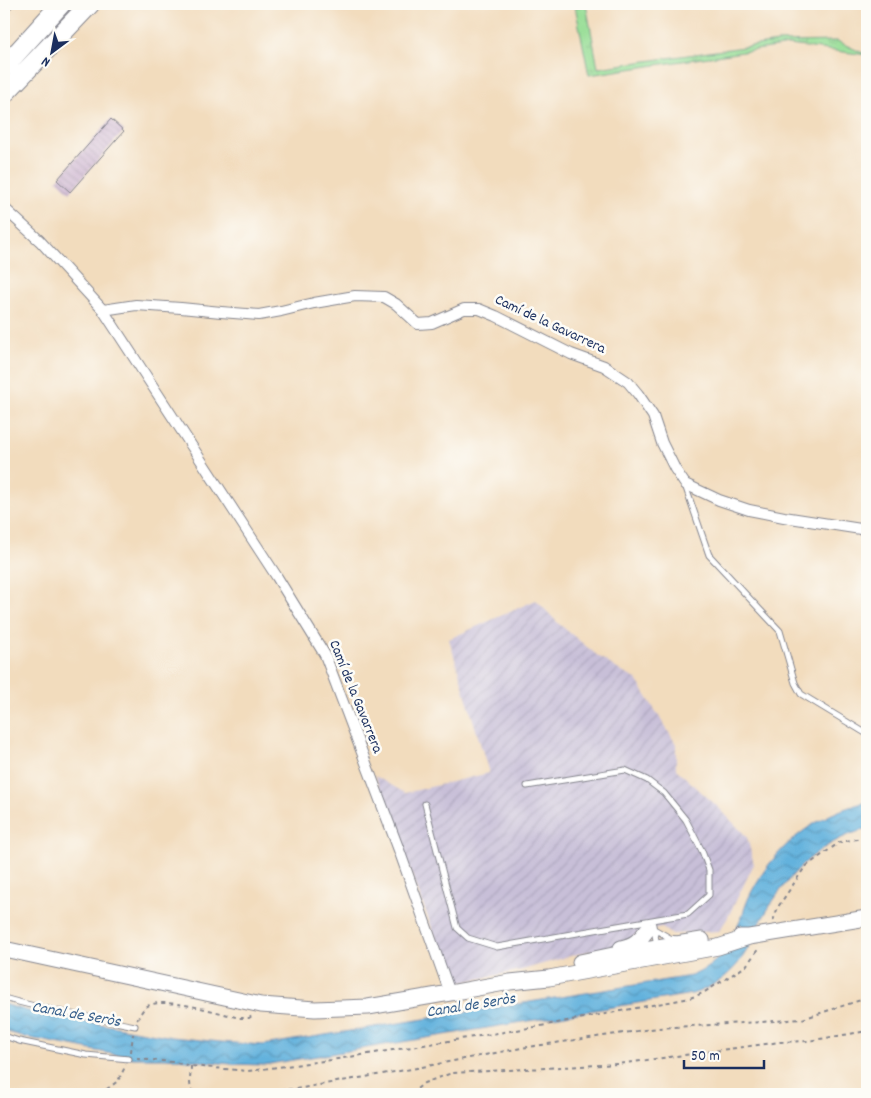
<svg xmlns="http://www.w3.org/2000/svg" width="871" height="1098" viewBox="0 0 871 1098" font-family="Dekko,sans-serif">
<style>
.industrial{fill:url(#industrial-furrows)}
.grass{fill:url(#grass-tufts);stroke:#5a867a}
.water{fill:url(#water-waves);stroke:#3f709e}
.building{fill:url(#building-back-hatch)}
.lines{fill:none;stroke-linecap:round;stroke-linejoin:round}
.lane-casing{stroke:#86868e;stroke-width:7}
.street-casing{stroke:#86868e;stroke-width:12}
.secondary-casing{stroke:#86868e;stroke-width:17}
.highway-casing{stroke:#86868e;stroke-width:21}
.path{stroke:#86868e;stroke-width:2;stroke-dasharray:4 4;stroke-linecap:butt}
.lane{stroke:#fff;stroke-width:5}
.street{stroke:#fff;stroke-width:10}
.secondary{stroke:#fff;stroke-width:15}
.highway{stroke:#fff;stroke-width:19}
.labels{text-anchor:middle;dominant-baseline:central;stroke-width:5;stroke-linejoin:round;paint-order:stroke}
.street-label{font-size:15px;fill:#1b2f5e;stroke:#fdfcf7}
.water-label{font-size:16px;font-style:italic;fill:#345d8a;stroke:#fdfcf7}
</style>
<defs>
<pattern id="industrial-furrows" width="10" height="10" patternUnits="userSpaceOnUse" patternTransform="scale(1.25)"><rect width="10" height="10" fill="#c8bfd8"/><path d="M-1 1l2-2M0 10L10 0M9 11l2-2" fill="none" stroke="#aba4bc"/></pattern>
<pattern id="grass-tufts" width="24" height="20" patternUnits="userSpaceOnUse" patternTransform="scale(1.25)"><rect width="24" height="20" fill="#99de97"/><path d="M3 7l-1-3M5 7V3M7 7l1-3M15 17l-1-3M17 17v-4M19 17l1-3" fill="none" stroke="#83bf85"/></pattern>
<pattern id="water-waves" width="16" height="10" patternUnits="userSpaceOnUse" patternTransform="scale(1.25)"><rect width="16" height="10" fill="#63b2dd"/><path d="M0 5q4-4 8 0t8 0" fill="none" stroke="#5191b6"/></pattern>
<pattern id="building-back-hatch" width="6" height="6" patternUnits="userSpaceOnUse" patternTransform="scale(1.25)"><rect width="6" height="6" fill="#be9ec4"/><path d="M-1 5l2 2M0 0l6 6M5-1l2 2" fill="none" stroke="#9a81a2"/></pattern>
</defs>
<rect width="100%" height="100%" fill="#fdfcf7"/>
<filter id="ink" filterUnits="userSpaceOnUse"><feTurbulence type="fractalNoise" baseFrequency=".02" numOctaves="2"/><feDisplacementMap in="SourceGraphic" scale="10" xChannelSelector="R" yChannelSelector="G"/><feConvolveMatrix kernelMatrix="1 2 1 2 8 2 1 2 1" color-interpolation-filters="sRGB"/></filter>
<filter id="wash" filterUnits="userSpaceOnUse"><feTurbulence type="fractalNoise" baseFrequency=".0096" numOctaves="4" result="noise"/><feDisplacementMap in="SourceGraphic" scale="20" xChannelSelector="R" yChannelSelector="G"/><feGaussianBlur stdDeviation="1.12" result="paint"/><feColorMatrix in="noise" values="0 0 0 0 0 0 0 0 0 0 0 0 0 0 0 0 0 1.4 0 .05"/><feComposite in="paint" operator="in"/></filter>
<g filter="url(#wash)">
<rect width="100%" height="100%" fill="#f2dcbd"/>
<path class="industrial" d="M 536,600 L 559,624 L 598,656 L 622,672 L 636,679 L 676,744 L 676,769 L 718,807 L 747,837 L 754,864 L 727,919 L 719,931 L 674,934 L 669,933 L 661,927 L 641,931 L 622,945 L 581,953 L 522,970 L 453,984 L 375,776 L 405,793 L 489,773 L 449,639 Z"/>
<path class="grass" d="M 577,4 L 586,4 L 598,68 L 778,42 L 837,41 L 867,55 L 789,45 L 589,75 L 575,6 Z"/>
<path class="water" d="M 867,802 L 867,829 C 815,842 783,880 759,925 C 754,933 752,942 747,950 C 734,973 716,986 692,994 L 263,1065 L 232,1064 L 166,1058 L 133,1058 L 25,1037 L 4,1031 L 4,1004 L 28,1011 L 172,1037 L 221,1042 L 263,1045 L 691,976 C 718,965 728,948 740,921 C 744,912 746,902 751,893 C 775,846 816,814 867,802 Z"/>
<g id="blocks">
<path class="building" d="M 111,119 L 124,131 L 70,192 L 57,180 Z"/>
</g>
</g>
<g filter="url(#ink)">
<use href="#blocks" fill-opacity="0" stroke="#86868e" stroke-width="1"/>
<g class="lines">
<g class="lane-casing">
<path id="lane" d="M 685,485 L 709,555 L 780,631 L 795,683 L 801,694 L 867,734
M 527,786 L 625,770 L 647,780 L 664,793 L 686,820 L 702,851 L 709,870 L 709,895 L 688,914 L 652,920
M 425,804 L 457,928 L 468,938 L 497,947 L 652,920 L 657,945
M 654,929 L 670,938 L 676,939
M 4,998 C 47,1011 91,1017 135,1026
M 4,1036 L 19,1041 L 86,1055 L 129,1059"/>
</g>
<g class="street-casing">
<path id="street" d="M 4,208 L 40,241 L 103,310 L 277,577 L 325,655 L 399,850 L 450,993
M 103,310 L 136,305 L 181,308 L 221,312 L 259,315 L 281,311 L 314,303 L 355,296 L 384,297 L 396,304 L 418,324 L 432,323 L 464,309 L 479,309 L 496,316 L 571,354 L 604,366 L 628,382 L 638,394 L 653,416 L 662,443 L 675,469 L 685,484 L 719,500 L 749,510 L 784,517 L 867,530"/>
</g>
<g class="secondary-casing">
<path id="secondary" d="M 740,937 L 749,937 L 867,918
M 621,948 C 634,945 639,941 647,930
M 4,949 L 261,1005 L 315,1009 L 368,1007 L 450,993 L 510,982 L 549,978 L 718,947 L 749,937
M 580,962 L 632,951 L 702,940"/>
</g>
<g class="highway-casing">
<path id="highway" d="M 4,67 L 61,4
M 4,94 L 90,4"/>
</g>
<path class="path" d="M 4,15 L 14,4
M 773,921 L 778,907 L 805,867 L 840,842 L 867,837
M 137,1020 C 140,1015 142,1010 146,1007 C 161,995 221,1013 239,1018 L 249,1018 L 252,1016
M 131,1052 L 133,1034
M 137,1059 L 173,1062 L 191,1066 L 248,1071 L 331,1060 L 535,1027 L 690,998 L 703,993 L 746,966 L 759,948
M 191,1066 C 191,1075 187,1088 195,1094
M 100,1094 L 118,1081 L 126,1065
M 224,1094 L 296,1089 L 417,1068 L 521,1048 L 658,1028 L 761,1022 L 802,1019 L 867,998
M 411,1094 L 424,1083 L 452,1073 L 618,1064 L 780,1042 L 808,1041 L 867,1031"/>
<use href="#lane" class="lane"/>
<use href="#street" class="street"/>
<use href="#secondary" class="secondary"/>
<use href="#highway" class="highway"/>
</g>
</g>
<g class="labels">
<g class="street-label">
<text transform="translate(550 325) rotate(25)">Camí de la Gavarrera</text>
<text transform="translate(355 697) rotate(68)">Camí de la Gavarrera</text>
</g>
<g class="water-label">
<text transform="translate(471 1006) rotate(-9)">Canal de Seròs</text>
<text transform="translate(76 1015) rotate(10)">Canal de Seròs</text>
</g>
</g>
<rect width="871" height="1098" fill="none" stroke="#fdfcf7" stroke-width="20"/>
<g transform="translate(52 52) rotate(212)" stroke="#fdfcf7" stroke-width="4" paint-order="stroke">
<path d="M0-4L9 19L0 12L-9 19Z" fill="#1b2f5e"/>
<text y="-8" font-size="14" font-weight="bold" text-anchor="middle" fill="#1b2f5e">N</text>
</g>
<path d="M684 1060v8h80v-8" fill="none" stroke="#1b2f5e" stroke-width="2.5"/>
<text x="691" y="1060" font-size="15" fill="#1b2f5e" stroke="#fdfcf7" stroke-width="4" paint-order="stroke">50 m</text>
</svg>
